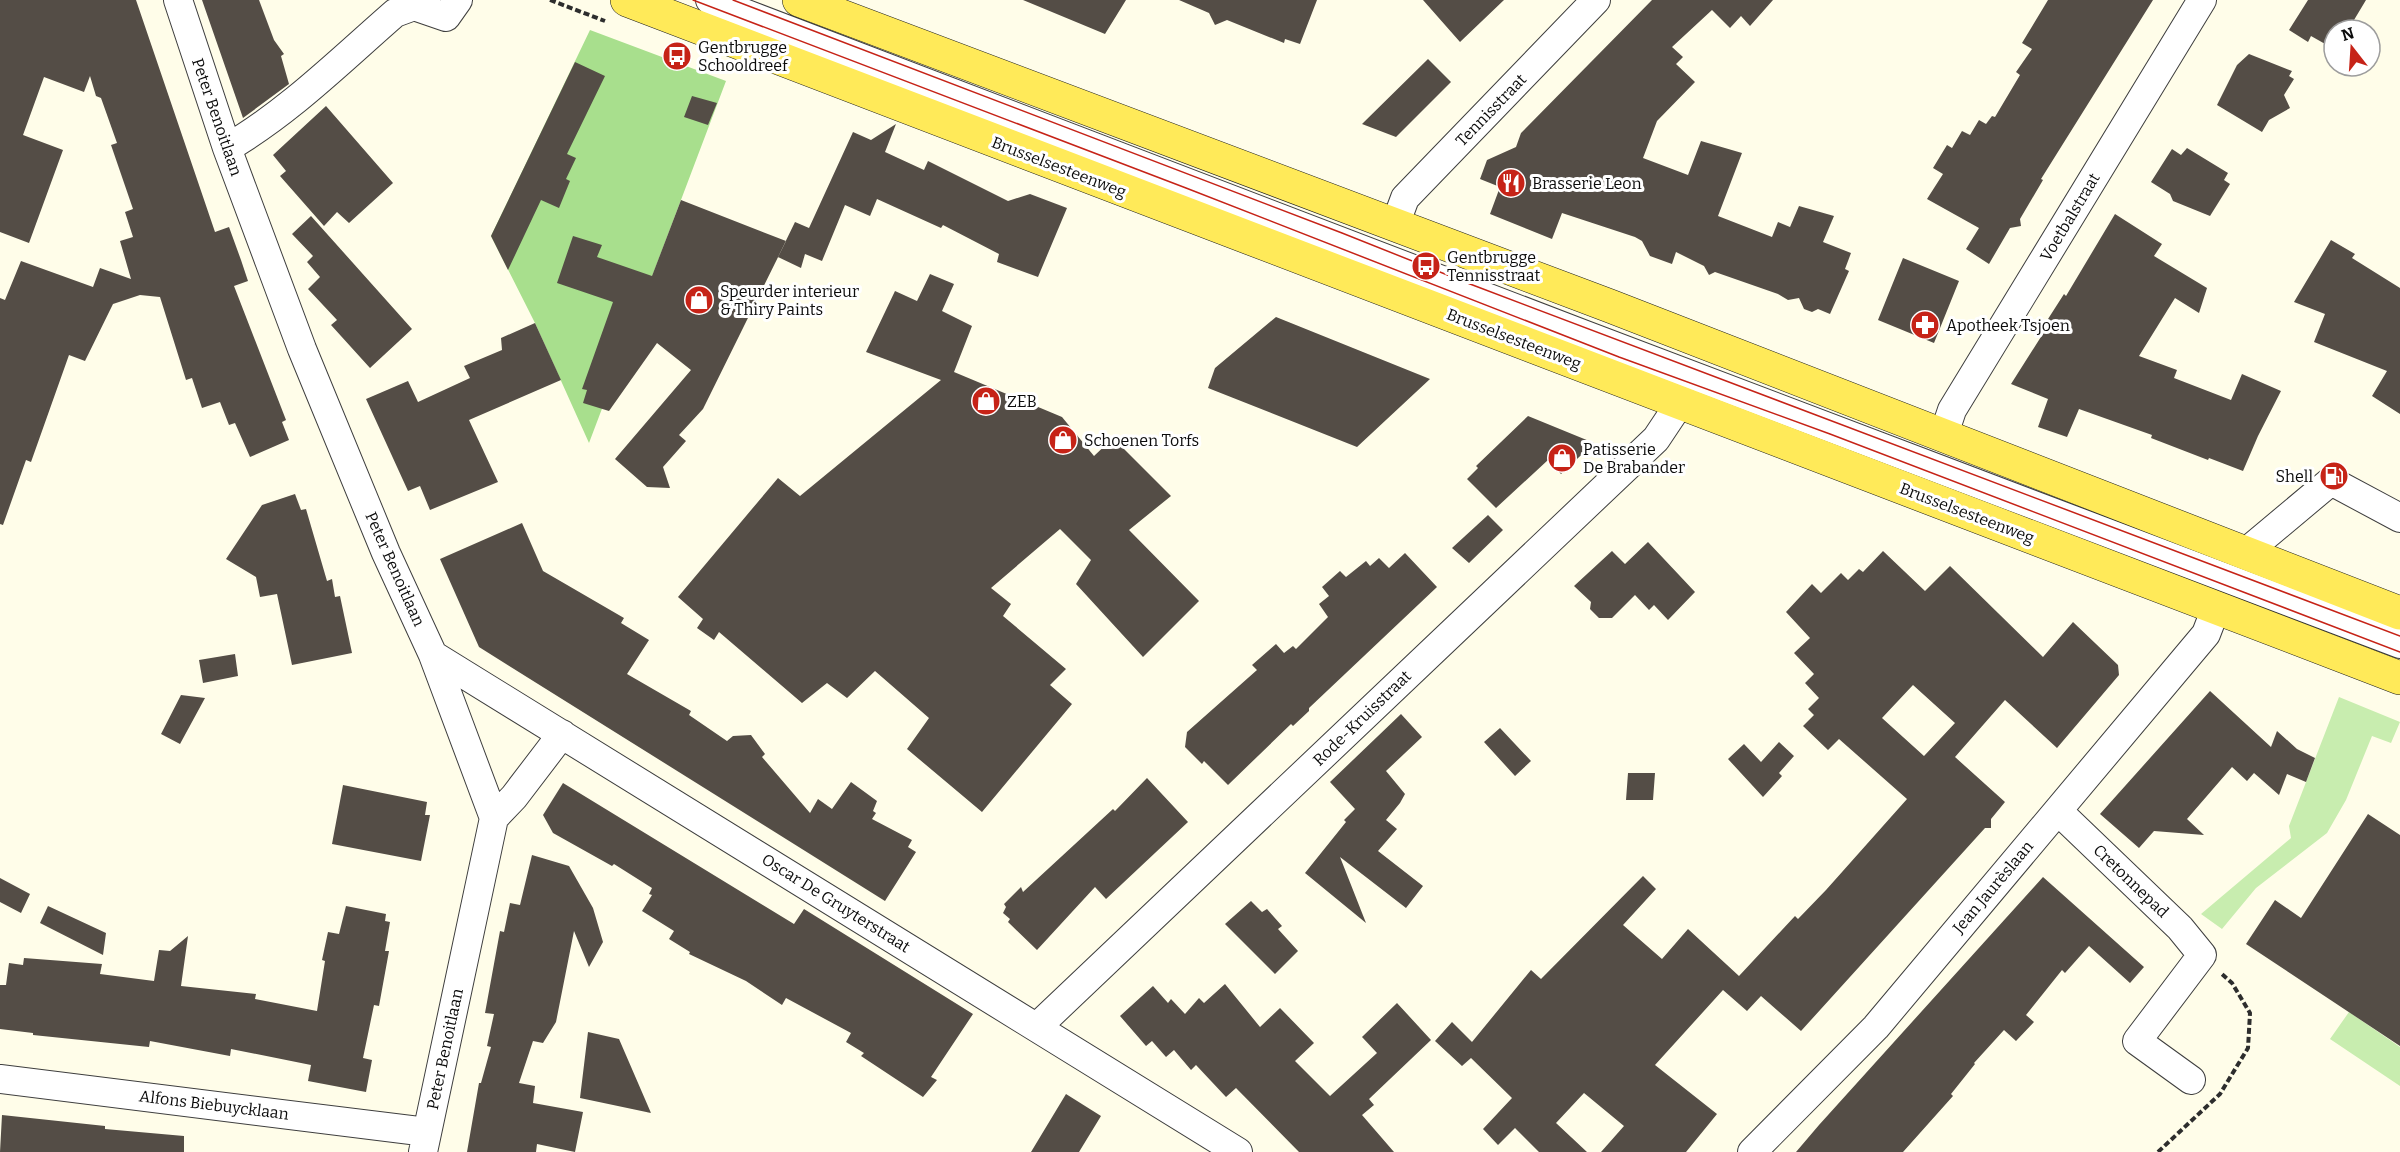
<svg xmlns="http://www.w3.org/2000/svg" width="2400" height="1152" viewBox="0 0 2400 1152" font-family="Bitter,serif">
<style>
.green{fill:#c8edaf}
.forest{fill:#a8df8d}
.building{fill:#544d46;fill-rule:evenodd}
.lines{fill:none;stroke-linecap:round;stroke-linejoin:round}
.minor-casing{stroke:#3e3e3e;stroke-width:30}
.major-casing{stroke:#1c1c1c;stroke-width:34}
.path{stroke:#2d2d2d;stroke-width:4;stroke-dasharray:6 3;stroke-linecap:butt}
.minor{stroke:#fff;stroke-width:28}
.major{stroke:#ffea59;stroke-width:33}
.tram{stroke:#c62317;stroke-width:1.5}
.labels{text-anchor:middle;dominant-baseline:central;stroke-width:6;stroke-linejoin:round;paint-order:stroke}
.poi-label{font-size:16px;fill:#0b0b0b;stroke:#fff;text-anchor:start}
.street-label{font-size:16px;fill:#0b0b0b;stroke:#fff}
</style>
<rect width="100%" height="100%" fill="#fffde9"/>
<path class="green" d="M 2339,697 L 2400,722 L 2391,743 L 2372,736 L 2346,800 L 2327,833 L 2256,888 L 2222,929 L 2201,914 L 2291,838 L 2289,826 Z
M 2349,1012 L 2400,1047 L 2400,1086 L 2330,1039 Z"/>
<path class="forest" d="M 590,30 L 726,81 L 589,443 L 535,323 L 491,236 Z"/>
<path class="building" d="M 0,0 L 136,0 L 215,232 L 229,227 L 241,260 L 248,281 L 234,286 L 286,420 L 282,422 L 289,440 L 250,457 L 235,423 L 229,425 L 220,402 L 202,408 L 192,378 L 186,380 L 160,297 L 140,295 L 113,304 L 85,361 L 69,355 L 31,462 L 26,460 L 3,525 L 0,524 L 0,298 L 5,300 L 21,261 L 93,287 L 100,268 L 131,279 L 120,241 L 133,237 L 125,212 L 133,209 L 111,145 L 117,143 L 101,98 L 96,96 L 90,76 L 84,92 L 44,77 L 23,135 L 63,150 L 29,243 L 0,232 Z
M 202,0 L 259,0 L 274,40 L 284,54 L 281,56 L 289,84 L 243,118 Z
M 1023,0 L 1126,0 L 1105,34 Z
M 1179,0 L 1317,0 L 1300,44 L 1285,39 L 1284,43 L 1227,20 L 1215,25 L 1209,13 Z
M 1423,0 L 1504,0 L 1460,42 Z
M 1652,0 L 1773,0 L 1750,26 L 1741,16 L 1730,28 L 1712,10 L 1672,47 L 1683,57 L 1676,64 L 1695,82 L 1657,121 L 1643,158 L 1688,175 L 1701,141 L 1742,153 L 1718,216 L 1772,237 L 1778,222 L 1790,227 L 1799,206 L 1834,216 L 1823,242 L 1851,253 L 1845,269 L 1849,271 L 1830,314 L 1818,309 L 1812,312 L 1804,309 L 1799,298 L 1788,300 L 1778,294 L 1715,272 L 1709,275 L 1704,266 L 1676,252 L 1672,264 L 1650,256 L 1642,241 L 1635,237 L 1562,213 L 1552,239 L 1490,214 L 1500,187 L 1480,179 L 1487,160 L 1516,147 L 1521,133 Z
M 2048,0 L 2153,0 L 2041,179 L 2043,180 L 2020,219 L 2021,226 L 2010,228 L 1989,264 L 1966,249 L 1979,228 L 1927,199 L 1943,174 L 1933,168 L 1947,145 L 1952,148 L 1962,131 L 1970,135 L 1979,120 L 1986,124 L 1992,116 L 1995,117 L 2020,75 L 2016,72 L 2032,49 L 2022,43 Z
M 2308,0 L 2366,0 L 2348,30 L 2334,30 L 2334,49 L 2311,36 L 2308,42 L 2289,30 Z
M 2249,54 L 2292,71 L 2289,76 L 2294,79 L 2284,95 L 2290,108 L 2269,120 L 2262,132 L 2217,105 L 2237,65 Z
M 1428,59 L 1451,82 L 1396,137 L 1362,124 Z
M 575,62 L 605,76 L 567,154 L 576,158 L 566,179 L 570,181 L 559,208 L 541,200 L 508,270 L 491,236 Z
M 692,96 L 717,103 L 708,125 L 684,117 Z
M 326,106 L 393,183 L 349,223 L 337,212 L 324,226 L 280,176 L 286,171 L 273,155 Z
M 896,124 L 885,152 L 924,170 L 928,161 L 1008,201 L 1030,194 L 1067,208 L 1038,277 L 997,262 L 999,254 L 943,225 L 941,228 L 877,199 L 870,216 L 845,205 L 822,261 L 805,254 L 801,268 L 778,257 L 795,222 L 809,228 L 853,132 L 871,140 Z
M 2187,148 L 2228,173 L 2224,180 L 2230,184 L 2210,216 L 2173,201 L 2170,194 L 2151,182 L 2172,149 L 2181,155 Z
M 681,200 L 786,241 L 703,409 L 679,435 L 686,441 L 663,467 L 670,488 L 647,487 L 615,459 L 691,370 L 657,343 L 609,411 L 583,403 L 587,390 L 582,389 L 613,302 L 557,283 L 573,236 L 602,245 L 597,257 L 652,276 Z
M 2115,214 L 2162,244 L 2154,256 L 2207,288 L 2199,313 L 2175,298 L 2139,356 L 2177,370 L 2174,378 L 2231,400 L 2242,374 L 2281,391 L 2258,436 L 2243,471 L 2209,458 L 2208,460 L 2151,438 L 2152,435 L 2079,409 L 2067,437 L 2038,427 L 2048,399 L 2011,384 L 2051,321 L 2048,319 L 2064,294 L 2066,296 Z
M 311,216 L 412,329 L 370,368 L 331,325 L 337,320 L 308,289 L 320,277 L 307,262 L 313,256 L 292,234 Z
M 2331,240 L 2355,254 L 2352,258 L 2400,288 L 2400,414 L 2372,396 L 2387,371 L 2314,342 L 2325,314 L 2294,302 Z
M 1903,258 L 1959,281 L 1934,343 L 1878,320 Z
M 930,274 L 954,284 L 942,311 L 972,326 L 954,372 L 1062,417 L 1094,456 L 1113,438 L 1171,496 L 1129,530 L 1199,601 L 1143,657 L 1076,584 L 1091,560 L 1060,529 L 991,588 L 1011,604 L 1003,616 L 1066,669 L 1050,685 L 1072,704 L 982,812 L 907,749 L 929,718 L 875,671 L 847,698 L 827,683 L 802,703 L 719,632 L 714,640 L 697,628 L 703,619 L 678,597 L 778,478 L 800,496 L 941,380 L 866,352 L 895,291 L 917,301 Z
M 1276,317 L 1430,379 L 1357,447 L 1208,388 L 1215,368 Z
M 535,323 L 561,380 L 469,420 L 498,482 L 430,510 L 420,486 L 408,491 L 366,399 L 408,381 L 418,402 L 470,378 L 464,366 L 502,350 L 501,338 Z
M 1528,416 L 1594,443 L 1561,474 L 1548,460 L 1496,508 L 1467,479 L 1478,468 L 1476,466 Z
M 295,494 L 301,510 L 306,509 L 327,581 L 332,579 L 335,597 L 340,596 L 352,653 L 292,665 L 277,594 L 260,597 L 256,577 L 226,559 L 262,505 Z
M 1488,515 L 1503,530 L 1469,563 L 1452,548 Z
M 522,523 L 543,571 L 624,618 L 621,623 L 649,640 L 627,674 L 691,711 L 689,715 L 727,741 L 733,736 L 751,735 L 765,754 L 762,757 L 810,813 L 818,799 L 832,809 L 851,782 L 877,801 L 873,811 L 876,813 L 872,819 L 912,840 L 908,847 L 916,852 L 885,901 L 479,647 L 440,559 Z
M 1648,542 L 1695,592 L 1668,620 L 1654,605 L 1649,610 L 1635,595 L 1612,618 L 1599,618 L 1590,609 L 1591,602 L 1574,586 L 1612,551 L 1625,564 Z
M 1883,551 L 1925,591 L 1950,566 L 2043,657 L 2073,622 L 2118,665 L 2119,675 L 2057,748 L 2005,700 L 1955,757 L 2005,802 L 1991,819 L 1991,828 L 1985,828 L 1801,1031 L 1761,996 L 1747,1011 L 1723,990 L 1655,1065 L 1717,1114 L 1686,1152 L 1601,1152 L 1624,1126 L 1584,1093 L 1556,1123 L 1587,1152 L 1539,1152 L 1515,1128 L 1498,1145 L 1483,1129 L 1512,1098 L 1471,1058 L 1462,1066 L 1435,1041 L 1452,1022 L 1472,1042 L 1531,970 L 1541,979 L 1643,876 L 1656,889 L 1623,925 L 1662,959 L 1688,929 L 1739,976 L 1795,916 L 1798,919 L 1826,890 L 1907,799 L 1839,739 L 1828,750 L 1803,726 L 1814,715 L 1808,709 L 1819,698 L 1805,683 L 1814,674 L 1794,653 L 1810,638 L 1786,612 L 1812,584 L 1821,593 L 1841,573 L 1848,580 L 1859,569 L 1863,572 ZM 1913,685 L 1955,723 L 1924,756 L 1882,718 Z
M 1405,553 L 1437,587 L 1309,708 L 1309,711 L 1293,726 L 1291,724 L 1228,785 L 1204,761 L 1202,764 L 1185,747 L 1187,732 L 1257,670 L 1252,665 L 1276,644 L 1284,653 L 1293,646 L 1296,649 L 1328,617 L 1319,604 L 1329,596 L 1322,587 L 1340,571 L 1346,577 L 1366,561 L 1370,566 L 1379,558 L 1389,568 Z
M 235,654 L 238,676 L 203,683 L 199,660 Z
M 2210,691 L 2271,747 L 2277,731 L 2297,749 L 2315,758 L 2306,782 L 2287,774 L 2279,795 L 2254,773 L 2247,781 L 2232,767 L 2187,819 L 2204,835 L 2154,831 L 2139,848 L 2100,814 Z
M 181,695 L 205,698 L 180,744 L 161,734 Z
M 1401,714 L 1422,737 L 1386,771 L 1405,794 L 1400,803 L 1386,820 L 1397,829 L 1378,851 L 1423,886 L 1406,908 L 1340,857 L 1366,923 L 1305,873 L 1346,822 L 1344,820 L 1355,809 L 1330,782 Z
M 1500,728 L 1531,761 L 1515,776 L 1484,742 Z
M 1779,742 L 1794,756 L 1779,773 L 1782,776 L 1763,797 L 1728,759 L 1744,744 L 1761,762 Z
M 1628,773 L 1655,773 L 1653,800 L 1626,800 Z
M 1147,778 L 1188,822 L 1106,899 L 1095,887 L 1037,950 L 1008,922 L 1010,919 L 1003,913 L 1006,907 L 1004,904 L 1021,887 L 1023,892 L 1113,809 L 1115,811 Z
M 563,783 L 794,924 L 804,909 L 973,1014 L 931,1077 L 937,1080 L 923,1097 L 861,1056 L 864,1053 L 846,1042 L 851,1033 L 786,998 L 782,1005 L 746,981 L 689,954 L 690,952 L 669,939 L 674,931 L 642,911 L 652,895 L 649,894 L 652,888 L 614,864 L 612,866 L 553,833 L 543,815 Z
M 343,785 L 427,802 L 425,815 L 430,815 L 421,861 L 332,844 Z
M 2368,814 L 2400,835 L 2400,1046 L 2246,944 L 2275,900 L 2301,918 Z
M 532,855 L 569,866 L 593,908 L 603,942 L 589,967 L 574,931 L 556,1022 L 543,1043 L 533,1041 L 519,1083 L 535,1086 L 533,1103 L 583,1112 L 575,1152 L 537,1144 L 536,1152 L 467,1152 L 479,1083 L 481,1083 L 491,1047 L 487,1046 L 494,1014 L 485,1013 L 500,931 L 504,932 L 510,903 L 520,905 Z
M 2043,877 L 2144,967 L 2130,983 L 2089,946 L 2065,973 L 2062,970 L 2026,1015 L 2034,1022 L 2016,1041 L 2004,1030 L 1974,1063 L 1975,1064 L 1951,1094 L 1953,1096 L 1903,1152 L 1796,1152 L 1819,1125 Z
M 0,878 L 30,894 L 21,913 L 0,902 Z
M 1251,901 L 1262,912 L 1267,909 L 1282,926 L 1278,929 L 1298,951 L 1275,974 L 1225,924 Z
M 48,906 L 106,933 L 103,955 L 40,923 Z
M 346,906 L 386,914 L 385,921 L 390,922 L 385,951 L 389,951 L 379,1006 L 374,1005 L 363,1058 L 372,1060 L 366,1092 L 308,1081 L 311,1065 L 231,1049 L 230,1056 L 150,1041 L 149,1047 L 33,1035 L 33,1033 L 0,1029 L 0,985 L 6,985 L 9,963 L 23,965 L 24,958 L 102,964 L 100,974 L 154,981 L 159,950 L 170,951 L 188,936 L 181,986 L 256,994 L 255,999 L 317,1011 L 325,961 L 322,960 L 328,932 L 339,934 Z
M 1225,984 L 1260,1027 L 1280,1008 L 1314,1043 L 1295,1061 L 1330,1096 L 1377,1053 L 1362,1037 L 1397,1003 L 1431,1040 L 1369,1099 L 1374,1105 L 1362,1115 L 1394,1152 L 1299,1152 L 1236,1088 L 1226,1097 L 1196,1065 L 1191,1070 L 1174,1050 L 1166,1057 L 1152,1041 L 1146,1046 L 1120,1016 L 1153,986 L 1168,1003 L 1171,999 L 1185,1014 L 1199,998 L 1204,1003 Z
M 588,1032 L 619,1039 L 651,1113 L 580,1098 Z
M 1066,1094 L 1101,1116 L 1079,1152 L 1031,1152 Z
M 2,1115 L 105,1126 L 105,1129 L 184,1136 L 184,1152 L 0,1152 Z"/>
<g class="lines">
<g class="minor-casing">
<path id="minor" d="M 178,0 L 227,148 L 302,349 L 386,553 L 433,655 L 494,818 L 423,1152
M 710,0 L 1583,334 L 2400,644
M 227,148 C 289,112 341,60 395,13 L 414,6 L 446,17 L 458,0
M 1395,225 L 1405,198 L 1596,0
M 1943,437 L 1952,410 L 2202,0
M 2245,553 L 2331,481 L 2400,518
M 433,655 L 1238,1152
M 2058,811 L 2180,928 L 2202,955 L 2137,1041 L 2191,1080
M 494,818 L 514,797 L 562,734
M 1037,1027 L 1656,439 L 1680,403
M 0,1079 L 427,1132
M 1752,1152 L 1876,1027 L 2206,634 L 2216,608"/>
</g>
<g class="major-casing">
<path id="major" d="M 627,0 L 2400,678
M 799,0 L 1610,306 L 2400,613"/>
</g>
<path class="path" d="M 550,0 L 605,21
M 2158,1152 L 2220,1094 L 2248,1048 L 2250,1013 L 2232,983 L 2222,974"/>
<use href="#minor" class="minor"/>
<use href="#major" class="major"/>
<path class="tram" d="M 693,0 L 1186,188 L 1619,357 L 1830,434 L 2400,652
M 733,0 L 1342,233 L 1470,284 L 2400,636"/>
</g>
<defs>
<g id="bus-disc" transform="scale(1.5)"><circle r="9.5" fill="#c62317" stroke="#fff"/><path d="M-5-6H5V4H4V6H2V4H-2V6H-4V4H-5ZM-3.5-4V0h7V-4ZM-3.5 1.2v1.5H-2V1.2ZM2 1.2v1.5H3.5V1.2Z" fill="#fff"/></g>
<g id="restaurant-disc" transform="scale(1.5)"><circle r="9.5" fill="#c62317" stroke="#fff"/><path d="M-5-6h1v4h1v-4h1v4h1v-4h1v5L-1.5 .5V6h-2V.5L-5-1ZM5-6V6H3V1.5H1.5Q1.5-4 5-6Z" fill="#fff"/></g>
<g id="shop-disc" transform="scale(1.5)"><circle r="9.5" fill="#c62317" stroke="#fff"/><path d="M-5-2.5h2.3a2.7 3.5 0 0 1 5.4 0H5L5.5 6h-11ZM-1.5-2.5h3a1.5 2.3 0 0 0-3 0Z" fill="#fff"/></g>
<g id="pharmacy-disc" transform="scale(1.5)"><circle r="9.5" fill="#c62317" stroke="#fff"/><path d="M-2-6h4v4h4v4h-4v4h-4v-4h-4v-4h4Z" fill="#fff"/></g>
<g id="fuel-disc" transform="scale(1.5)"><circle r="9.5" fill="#c62317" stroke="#fff"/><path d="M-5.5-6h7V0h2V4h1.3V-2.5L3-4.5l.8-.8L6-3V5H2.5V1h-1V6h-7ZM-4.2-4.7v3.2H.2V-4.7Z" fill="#fff"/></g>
</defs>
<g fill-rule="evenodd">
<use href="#bus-disc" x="677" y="56"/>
<use href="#restaurant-disc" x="1511" y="183"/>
<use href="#bus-disc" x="1426" y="266"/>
<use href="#shop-disc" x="699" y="300"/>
<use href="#pharmacy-disc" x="1925" y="325"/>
<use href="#shop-disc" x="986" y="401"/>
<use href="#shop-disc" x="1063" y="440"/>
<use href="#shop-disc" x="1562" y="458"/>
<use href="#fuel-disc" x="2334" y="476"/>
</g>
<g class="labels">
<g class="poi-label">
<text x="698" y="47">Gentbrugge<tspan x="698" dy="18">Schooldreef</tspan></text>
<text x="1532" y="183">Brasserie Leon</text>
<text x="1447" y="257">Gentbrugge<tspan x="1447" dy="18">Tennisstraat</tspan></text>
<text x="720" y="291">Speurder interieur<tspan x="720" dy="18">&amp; Thiry Paints</tspan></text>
<text x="1946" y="325">Apotheek Tsjoen</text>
<text x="1007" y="401">ZEB</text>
<text x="1084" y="440">Schoenen Torfs</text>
<text x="1583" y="449">Patisserie<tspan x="1583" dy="18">De Brabander</tspan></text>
<text x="2313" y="476" text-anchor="end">Shell</text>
</g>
<g class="street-label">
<text transform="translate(1491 110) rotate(-46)">Tennisstraat</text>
<text transform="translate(217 117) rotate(71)">Peter Benoitlaan</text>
<text transform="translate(1059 167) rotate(21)">Brusselsesteenweg</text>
<text transform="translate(2070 217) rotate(-59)">Voetbalstraat</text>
<text transform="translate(1514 339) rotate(21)">Brusselsesteenweg</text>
<text transform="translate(1967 513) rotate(21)">Brusselsesteenweg</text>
<text transform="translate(395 569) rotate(66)">Peter Benoitlaan</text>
<text transform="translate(1362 718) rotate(-44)">Rode-Kruisstraat</text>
<text transform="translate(2131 881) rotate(44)">Cretonnepad</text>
<text transform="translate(1993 887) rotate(-50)">Jean Jaurèslaan</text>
<text transform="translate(836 903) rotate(32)">Oscar De Gruyterstraat</text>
<text transform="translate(445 1049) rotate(-78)">Peter Benoitlaan</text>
<text transform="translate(214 1105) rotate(7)">Alfons Biebuycklaan</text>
</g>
</g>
<g transform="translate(2352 48) rotate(343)"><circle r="28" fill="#ffffff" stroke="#9d9d9d" stroke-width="1.5"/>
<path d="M0-4.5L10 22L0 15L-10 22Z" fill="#c62317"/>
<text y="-9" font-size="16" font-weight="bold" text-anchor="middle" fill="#0b0b0b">N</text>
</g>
</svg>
